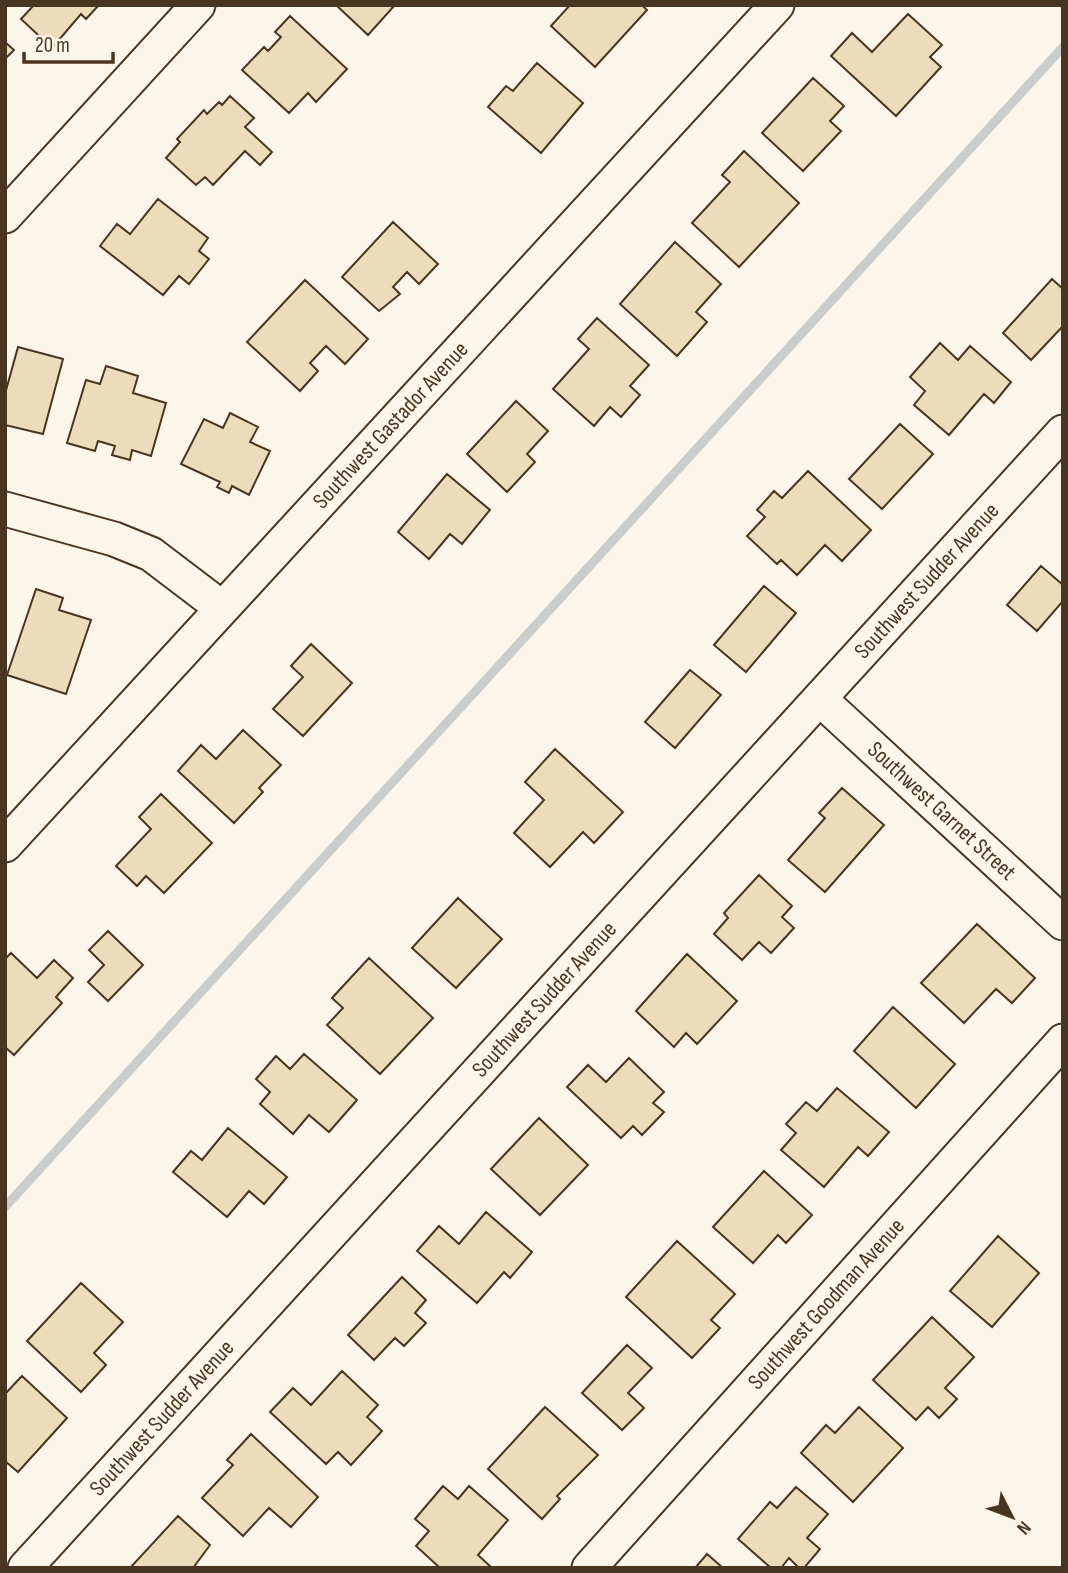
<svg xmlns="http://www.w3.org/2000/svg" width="1068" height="1573" viewBox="0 0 1068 1573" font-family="'Sofia Sans Condensed',sans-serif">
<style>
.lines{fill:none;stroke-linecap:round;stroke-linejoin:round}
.stream{stroke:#c9cecd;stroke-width:9}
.building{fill:#ecdcbc;stroke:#4a3520;stroke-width:2}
.minor-casing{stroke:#4a3520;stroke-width:37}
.minor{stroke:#fbf6e9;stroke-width:33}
.labels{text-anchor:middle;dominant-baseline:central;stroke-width:5;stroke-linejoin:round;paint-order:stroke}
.street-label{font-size:23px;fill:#4a3520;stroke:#fbf6e9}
</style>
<rect width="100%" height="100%" fill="#fbf6e9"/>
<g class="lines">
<path class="stream" d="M 5,1207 L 1063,47"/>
</g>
<path class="building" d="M 34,5 L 99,5 L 86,19 L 81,14 L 52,48 L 21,19 Z
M 336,5 L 395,5 L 368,35 Z
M 570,5 L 642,5 L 647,10 L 595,67 L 551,26 Z
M 908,14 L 942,45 L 930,57 L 941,67 L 896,116 L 831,56 L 852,33 L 872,52 Z
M 290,16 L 347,69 L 316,102 L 308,93 L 289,113 L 242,70 L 264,47 L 268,51 L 281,37 L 275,32 Z
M 5,42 L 14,50 L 5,59 Z
M 537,63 L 583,103 L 541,153 L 488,107 L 506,86 L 513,91 Z
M 813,78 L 844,106 L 830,121 L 841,131 L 803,171 L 762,133 Z
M 230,96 L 254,118 L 245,127 L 272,152 L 260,165 L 245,151 L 213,185 L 205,177 L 196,185 L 166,158 L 180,142 L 177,139 L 204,110 L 207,114 L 219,102 L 222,105 Z
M 744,151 L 799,203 L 739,267 L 692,223 L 730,182 L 722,175 Z
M 158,199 L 208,238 L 199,251 L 209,259 L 189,284 L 179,276 L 163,295 L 100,246 L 117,224 L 130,234 Z
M 393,222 L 438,264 L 419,284 L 407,272 L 393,287 L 400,294 L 379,311 L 342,277 Z
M 675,242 L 721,284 L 696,312 L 707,322 L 677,356 L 620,304 Z
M 1052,279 L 1063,289 L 1063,326 L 1031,360 L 1003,333 Z
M 305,280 L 368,339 L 345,364 L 326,346 L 310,363 L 318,371 L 300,391 L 247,342 Z
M 597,318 L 649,365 L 630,386 L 640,395 L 621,417 L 610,407 L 594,426 L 553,389 L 589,349 L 578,339 Z
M 940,343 L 958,360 L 970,346 L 1011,382 L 994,403 L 984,394 L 949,435 L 914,405 L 925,391 L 910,377 Z
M 18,347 L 63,359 L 43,434 L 5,425 L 5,394 Z
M 106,366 L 138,376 L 133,393 L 166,403 L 151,456 L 132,450 L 130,460 L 112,455 L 115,446 L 98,441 L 95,451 L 67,443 L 86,380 L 100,384 Z
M 516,401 L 548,431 L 527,454 L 535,462 L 507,492 L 467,454 Z
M 230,413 L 258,427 L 250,442 L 270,451 L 249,495 L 232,486 L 229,493 L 217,487 L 220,482 L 181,464 L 204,419 L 223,428 Z
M 900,424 L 933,454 L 882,509 L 849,479 Z
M 808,471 L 871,530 L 842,561 L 825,545 L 797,575 L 781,560 L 777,564 L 747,536 L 765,517 L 757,510 L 774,491 L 782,498 Z
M 447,474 L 490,510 L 462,544 L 450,534 L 429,559 L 398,532 Z
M 1041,566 L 1063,585 L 1063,601 L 1037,631 L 1007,605 Z
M 764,586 L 796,613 L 746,672 L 714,645 Z
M 36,589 L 63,598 L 59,610 L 91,620 L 66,694 L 7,675 Z
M 311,644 L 352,683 L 303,736 L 273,709 L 303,677 L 291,666 Z
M 690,670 L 721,695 L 675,748 L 645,722 Z
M 243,730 L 281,765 L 259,788 L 263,792 L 234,823 L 178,771 L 201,745 L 216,759 Z
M 555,749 L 623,812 L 594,843 L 583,832 L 550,867 L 514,833 L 544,800 L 525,782 Z
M 842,788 L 884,825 L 825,892 L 788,860 L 825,818 L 819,813 Z
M 161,794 L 212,843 L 164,893 L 146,876 L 137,886 L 116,866 L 151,829 L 139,817 Z
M 759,875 L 792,906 L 782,917 L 794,928 L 771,953 L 759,942 L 742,960 L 714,934 L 728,918 L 724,913 Z
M 458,898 L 502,939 L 456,988 L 412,948 Z
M 977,924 L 1035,978 L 1012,1003 L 996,989 L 964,1023 L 921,983 Z
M 108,931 L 143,965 L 108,1001 L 88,982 L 104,965 L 89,950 Z
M 11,953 L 37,978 L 54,960 L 73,978 L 56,997 L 62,1003 L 14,1055 L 5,1047 L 5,959 Z
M 687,954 L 737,1001 L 697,1044 L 686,1033 L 674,1047 L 636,1011 Z
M 369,958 L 433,1018 L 380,1074 L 327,1025 L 343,1008 L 332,998 Z
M 893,1007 L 955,1064 L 916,1108 L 854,1051 Z
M 304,1054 L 357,1100 L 329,1132 L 309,1115 L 293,1134 L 260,1104 L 270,1092 L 256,1079 L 276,1056 L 290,1069 Z
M 629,1058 L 664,1092 L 653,1103 L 664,1112 L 642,1135 L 633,1126 L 621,1138 L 567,1087 L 588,1065 L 606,1082 Z
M 837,1088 L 889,1132 L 868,1156 L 858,1147 L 824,1187 L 781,1150 L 796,1133 L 786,1124 L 806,1102 L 817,1111 Z
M 539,1118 L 588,1165 L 540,1215 L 491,1169 Z
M 228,1128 L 287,1177 L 264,1204 L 249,1191 L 227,1217 L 173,1172 L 191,1151 L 202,1160 Z
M 764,1171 L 812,1215 L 786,1243 L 778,1235 L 753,1263 L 713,1227 Z
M 486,1212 L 532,1252 L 510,1278 L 504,1272 L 477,1303 L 417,1251 L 439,1226 L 459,1244 Z
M 998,1236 L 1039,1273 L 992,1327 L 950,1291 Z
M 677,1241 L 735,1294 L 711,1320 L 720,1328 L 692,1358 L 626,1297 Z
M 402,1277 L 426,1300 L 415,1313 L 426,1323 L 404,1346 L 395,1338 L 374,1360 L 348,1335 Z
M 81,1283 L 123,1322 L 94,1353 L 106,1365 L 81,1392 L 27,1341 Z
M 932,1317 L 974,1357 L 945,1388 L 957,1399 L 939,1418 L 928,1407 L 916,1420 L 873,1380 Z
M 627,1345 L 652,1368 L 628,1393 L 644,1408 L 622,1430 L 582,1393 Z
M 342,1371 L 378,1405 L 367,1417 L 382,1431 L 351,1465 L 338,1452 L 326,1464 L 270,1412 L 293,1388 L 311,1405 Z
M 22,1376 L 67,1418 L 18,1472 L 5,1461 L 5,1394 Z
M 545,1407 L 598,1455 L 557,1496 L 560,1499 L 542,1519 L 488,1469 Z
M 859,1407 L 903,1448 L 853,1502 L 801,1453 L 826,1425 L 835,1433 Z
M 251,1434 L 318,1497 L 291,1527 L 269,1508 L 243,1536 L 202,1498 L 233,1465 L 227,1460 Z
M 443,1486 L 458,1499 L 469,1486 L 508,1520 L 478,1555 L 492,1568 L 440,1568 L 416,1546 L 429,1531 L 415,1519 Z
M 796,1487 L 828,1514 L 807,1538 L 820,1549 L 804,1568 L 799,1568 L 789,1558 L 781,1568 L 771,1568 L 738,1539 L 770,1502 L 777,1508 Z
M 178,1516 L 210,1545 L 193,1568 L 130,1568 Z
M 707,1554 L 723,1568 L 695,1568 Z"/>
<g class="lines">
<g class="minor-casing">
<g id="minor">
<path d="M 5,216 L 198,5"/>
<path d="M 5,509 L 114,539 L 151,554 L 222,608"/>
<path id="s1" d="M 821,700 L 1063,923"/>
<path id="s2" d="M 5,845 L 777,5"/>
<path id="s3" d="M 25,1568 L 1063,432"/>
<path id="s4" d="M 589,1568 L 1063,1041"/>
</g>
</g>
<use href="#minor" class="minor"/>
</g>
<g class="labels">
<g class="street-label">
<text stroke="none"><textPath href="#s2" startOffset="570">Southwest Gastador Avenue</textPath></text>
<text stroke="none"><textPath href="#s3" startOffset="1337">Southwest Sudder Avenue</textPath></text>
<text stroke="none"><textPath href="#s1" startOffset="164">Southwest Garnet Street</textPath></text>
<text stroke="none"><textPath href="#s3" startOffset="770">Southwest Sudder Avenue</textPath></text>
<text stroke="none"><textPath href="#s4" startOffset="355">Southwest Goodman Avenue</textPath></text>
<text stroke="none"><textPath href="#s3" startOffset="203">Southwest Sudder Avenue</textPath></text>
</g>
</g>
<rect width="1068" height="1573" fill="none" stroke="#4a3520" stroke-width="14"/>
<g transform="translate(1012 1517) rotate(132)" stroke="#fbf6e9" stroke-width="5" paint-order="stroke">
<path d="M0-5L12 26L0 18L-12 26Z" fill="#4a3520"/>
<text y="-10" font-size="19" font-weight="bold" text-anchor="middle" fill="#4a3520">N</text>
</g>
<path d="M24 52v10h89v-10" fill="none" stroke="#4a3520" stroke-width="3.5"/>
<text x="35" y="52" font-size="21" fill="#4a3520" stroke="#fbf6e9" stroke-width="5" paint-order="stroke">20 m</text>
</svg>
